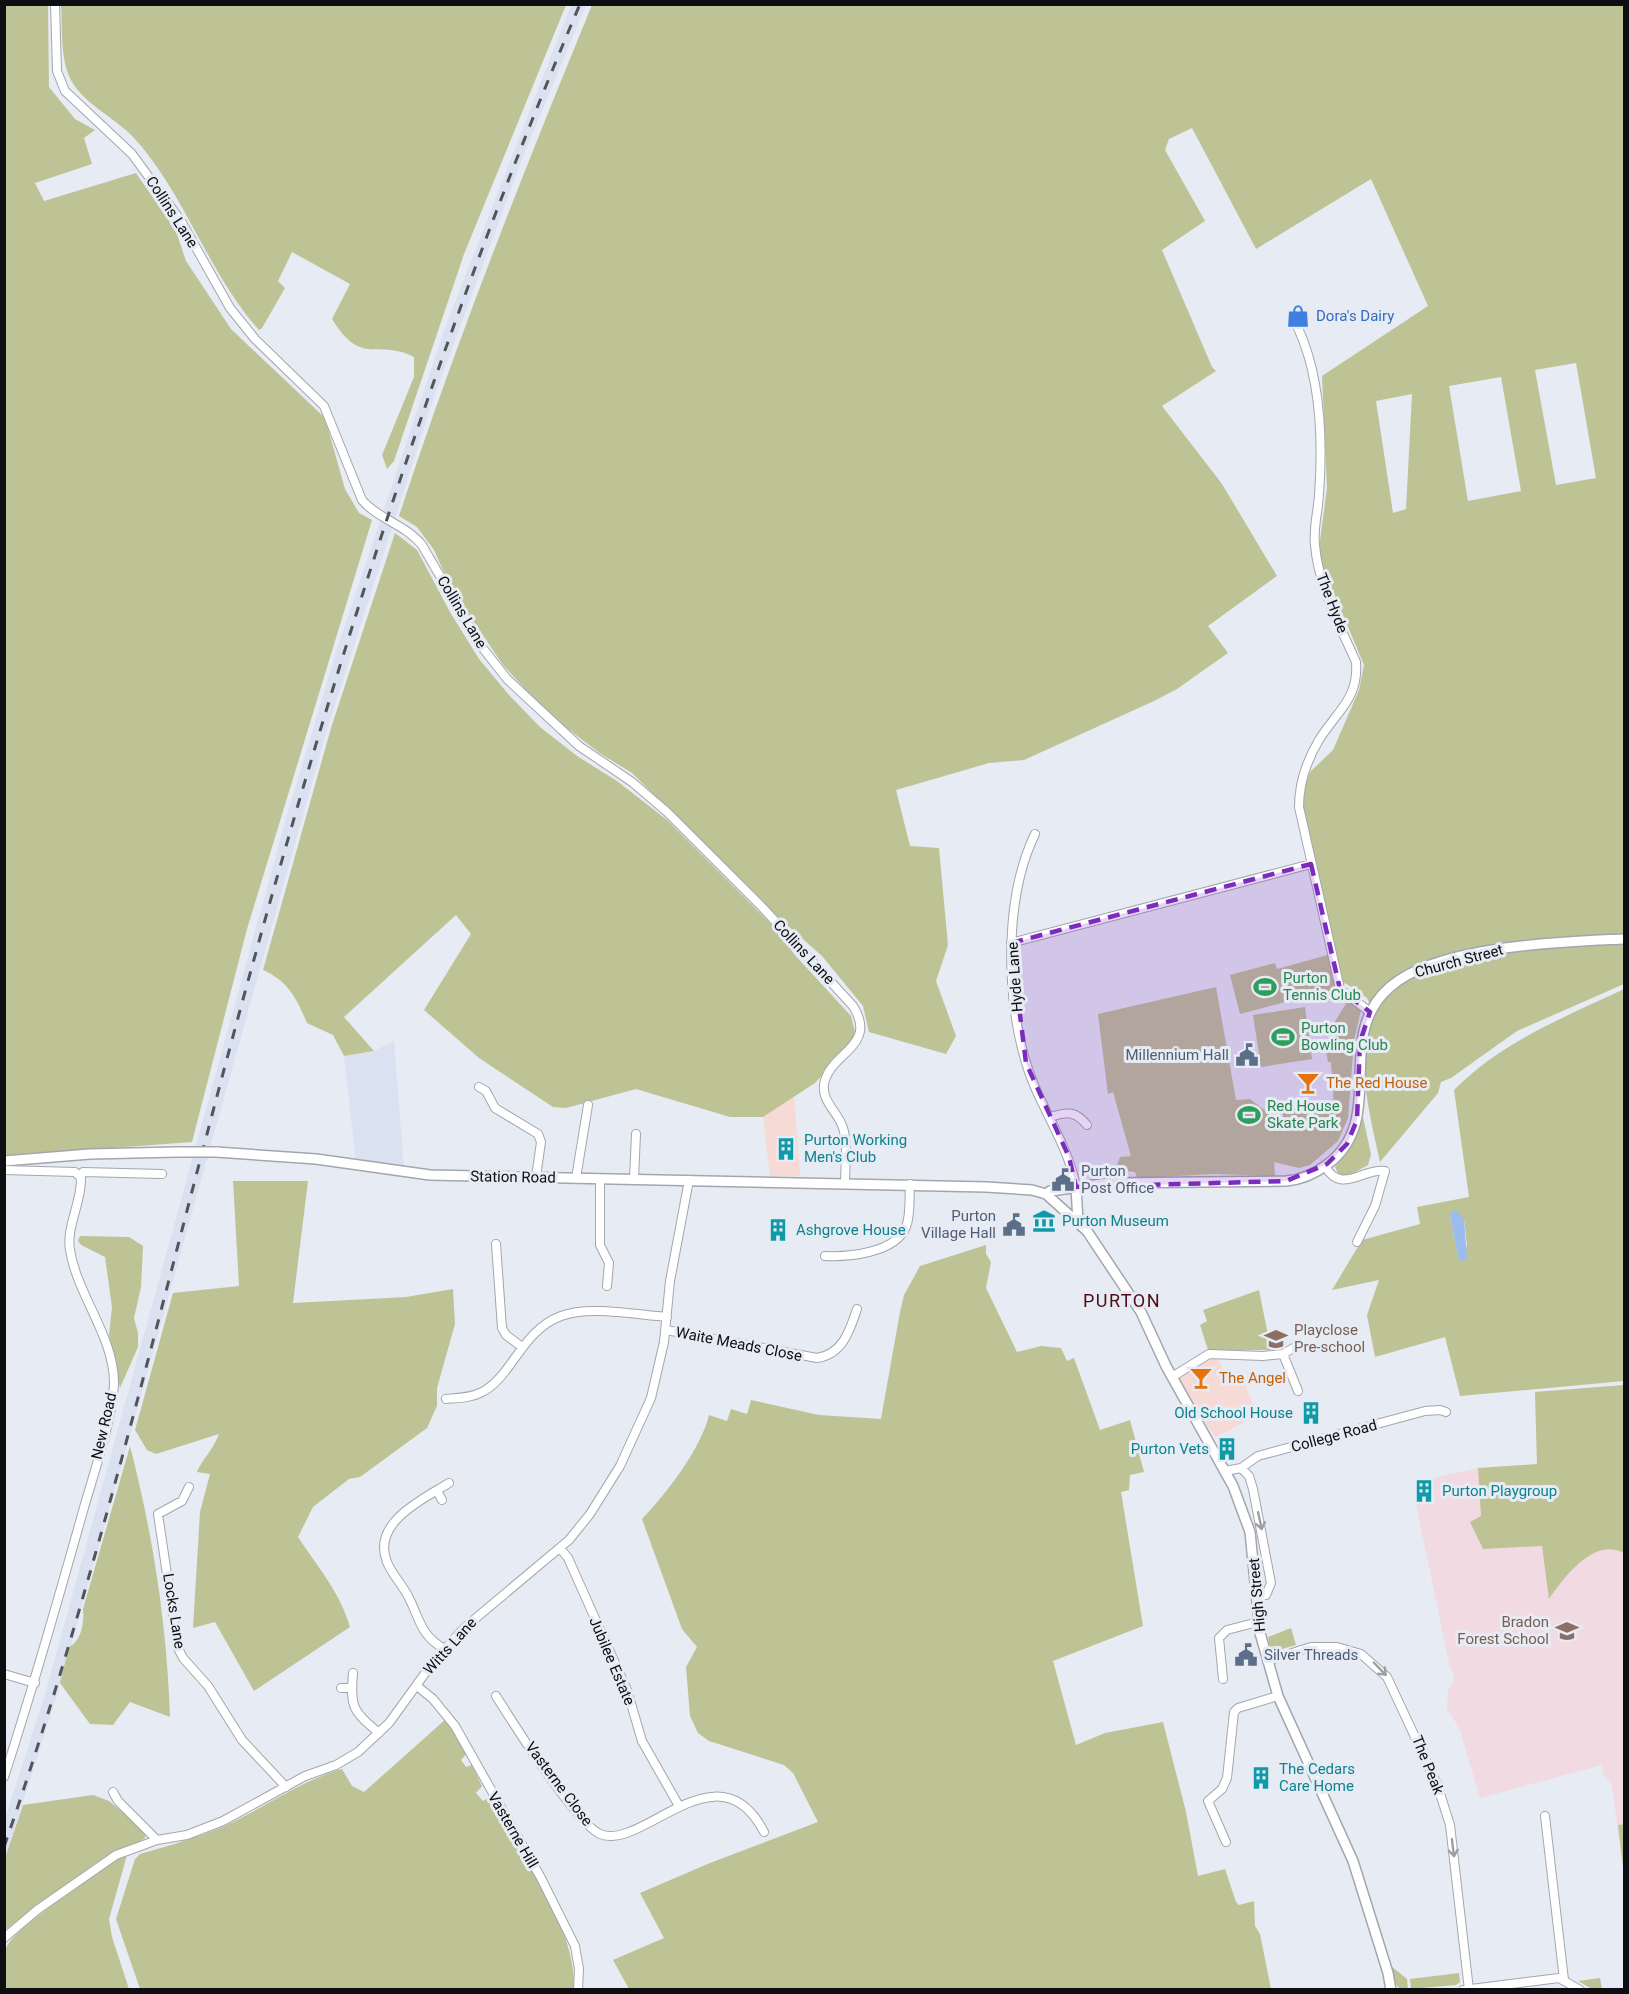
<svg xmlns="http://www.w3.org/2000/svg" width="1629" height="1994" viewBox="0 0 1629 1994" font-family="Roboto,sans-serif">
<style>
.commercial{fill:#f5dad6}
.built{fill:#dae1f0}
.education{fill:#f2dae3}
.green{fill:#bec396;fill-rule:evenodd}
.water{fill:#9cbbee}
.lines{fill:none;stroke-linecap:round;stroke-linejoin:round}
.minor-casing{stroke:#a3a6ae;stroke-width:10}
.tertiary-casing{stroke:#a3a6ae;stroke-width:12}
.minor{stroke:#fff;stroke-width:8}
.tertiary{stroke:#fff;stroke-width:9}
.rail{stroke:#525459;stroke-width:3;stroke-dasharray:10 10;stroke-linecap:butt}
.tertiary-bridge-casing{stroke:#a3a6ae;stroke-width:12;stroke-linecap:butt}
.tertiary-bridge{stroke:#fff;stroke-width:9}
.oneway{stroke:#9e9fa0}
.marked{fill:#7b2cbf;fill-opacity:0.2;stroke:#7b2cbf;stroke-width:4.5;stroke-dasharray:12 8;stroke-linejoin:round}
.labels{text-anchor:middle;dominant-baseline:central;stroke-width:6;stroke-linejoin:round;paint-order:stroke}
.street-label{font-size:15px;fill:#0d0e11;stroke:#e7ebf3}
.shop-label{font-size:15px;fill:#366cbe;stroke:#e7ebf3;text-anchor:start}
.leisure-label{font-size:15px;fill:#27864d;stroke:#e7ebf3;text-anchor:start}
.service-label{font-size:15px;fill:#4e5e75;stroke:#e7ebf3;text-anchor:end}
.food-label{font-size:15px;fill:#c56008;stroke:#e7ebf3;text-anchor:start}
.culture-label{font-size:15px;fill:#0d838f;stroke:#e7ebf3;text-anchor:start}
.education-label{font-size:15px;fill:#785e54;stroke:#e7ebf3;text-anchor:start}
.quarter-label{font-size:18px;letter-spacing:1.5px;fill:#510b17;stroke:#e7ebf3}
</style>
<rect width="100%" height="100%" fill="#e7ebf3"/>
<path class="commercial" d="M 794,1095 L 800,1176 L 770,1176 L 763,1117 Z
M 1217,1356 L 1225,1375 L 1240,1371 L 1257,1415 L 1215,1438 L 1179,1378 L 1190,1369 Z"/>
<path class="built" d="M 571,5 L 586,5 L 522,159 L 432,403 L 326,733 L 58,1692 L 5,1858 L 5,1819 L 46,1691 L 285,822 L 336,652 L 445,328 Z
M 394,1041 L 404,1169 L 356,1162 L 344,1056 L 374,1051 Z"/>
<path class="education" d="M 1624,1385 L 1624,1875 L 1612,1785 L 1603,1774 L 1602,1765 L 1480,1798 L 1459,1727 L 1447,1710 L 1448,1691 L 1455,1677 L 1450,1668 L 1416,1504 L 1435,1500 L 1432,1478 L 1478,1468 L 1537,1464 L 1535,1392 Z"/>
<path class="green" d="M 48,5 L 49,87 L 75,119 L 95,130 L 84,138 L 92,164 L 35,183 L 44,201 L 136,173 L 176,231 L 186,261 L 231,329 L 325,418 L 345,489 L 359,513 L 372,520 L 247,929 L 192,1142 L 5,1156 L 4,5 Z
M 61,5 L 566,5 L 464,254 L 394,461 L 387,469 L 382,455 L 414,377 L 414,357 C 378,338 362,368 332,319 L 350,284 L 292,252 L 278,281 L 285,288 L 262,328 L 259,330 C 208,273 186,196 135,139 C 117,119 89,107 74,85 C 59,63 63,29 61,5 Z
M 592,5 L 1624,5 L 1624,984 L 1517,1031 L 1451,1078 L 1441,1082 L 1438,1093 L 1380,1162 C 1370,1115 1354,1062 1375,1016 L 1367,998 L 1345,983 L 1331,1000 L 1285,1002 L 1240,1014 L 1230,975 L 1275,963 L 1277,969 L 1335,953 L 1307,839 L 1301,796 L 1310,772 L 1333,750 L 1359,690 L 1364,665 L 1322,565 L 1319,548 L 1327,488 L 1322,376 L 1428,306 L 1371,179 L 1256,249 L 1192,128 L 1169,139 L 1165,150 L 1205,221 L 1162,250 L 1212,367 L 1216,371 L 1162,406 L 1222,484 L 1277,576 L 1208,626 L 1228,653 L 1177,689 L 1154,701 L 1024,760 L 989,763 L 896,790 L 910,846 L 939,848 L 948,945 L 936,981 L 956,1036 L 946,1054 L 869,1032 L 863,1006 L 822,956 L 779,918 L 632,773 L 601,754 L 547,713 L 503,665 L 451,588 L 434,550 L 417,527 L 399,516 C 456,342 523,173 592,5 ZM 1576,363 L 1596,478 L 1556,485 L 1535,370 ZM 1501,377 L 1521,491 L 1468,501 L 1449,386 ZM 1412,394 L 1406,509 L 1393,513 L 1376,401 Z
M 395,533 L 417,550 L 450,612 L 479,659 L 509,695 L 540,727 L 577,756 L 617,781 L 667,820 L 776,929 L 794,954 L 851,1016 L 855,1032 L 849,1046 L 815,1083 L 763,1117 L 730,1117 L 636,1089 L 566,1108 L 553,1107 L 479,1058 L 424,1010 L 471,934 L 456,915 L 344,1017 L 374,1051 L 344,1056 L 333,1035 L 307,1023 C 297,999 288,981 263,970 L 331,728 Z
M 1216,987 L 1236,1100 L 1250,1099 L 1272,1116 L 1273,1125 L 1283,1125 L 1283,1111 L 1334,1105 L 1331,1062 L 1328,1062 L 1326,1051 L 1336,1050 L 1334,1023 L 1347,1002 L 1353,1001 L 1361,1010 L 1354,1041 L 1348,1118 L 1338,1141 L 1310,1165 L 1299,1168 L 1274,1162 L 1275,1176 L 1216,1174 L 1137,1178 L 1135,1172 L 1126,1171 L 1117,1165 L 1120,1157 L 1131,1156 L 1113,1092 L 1108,1094 L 1098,1014 Z
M 1624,989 L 1624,1381 L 1460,1396 L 1445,1337 L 1375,1357 L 1367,1315 L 1379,1280 L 1332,1290 L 1362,1240 L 1420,1224 L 1417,1207 L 1469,1197 L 1454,1090 C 1501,1042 1565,1017 1624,989 ZM 1450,1216 L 1464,1219 L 1467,1246 L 1459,1260 Z
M 1305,1007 L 1312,1059 L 1261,1067 L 1253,1015 Z
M 1363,1117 L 1371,1154 L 1368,1165 L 1350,1175 L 1339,1175 L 1335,1167 L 1353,1142 Z
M 233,1181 L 308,1181 L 293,1303 L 406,1297 L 453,1289 L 455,1324 L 437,1388 L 437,1406 L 427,1428 L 360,1477 L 349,1479 L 313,1507 L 298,1537 C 317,1566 340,1592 350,1627 L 254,1691 L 215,1622 L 193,1628 L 200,1512 L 210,1474 L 197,1472 C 201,1461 213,1450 219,1434 L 156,1454 L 147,1450 L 135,1430 L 173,1293 L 239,1286 Z
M 80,1236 L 129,1237 L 143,1246 L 141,1287 L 134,1318 L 138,1333 L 138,1347 L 120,1388 L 109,1335 L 112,1307 L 105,1257 L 81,1245 L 78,1241 Z
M 986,1245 L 986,1254 L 991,1262 L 986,1288 L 1017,1352 L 1041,1346 L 1061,1348 L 1067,1361 L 1074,1358 L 1100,1430 L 1130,1420 L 1144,1472 L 1130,1475 L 1129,1490 L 1121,1492 L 1143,1626 L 1053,1661 L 1076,1745 L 1105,1733 L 1163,1722 L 1186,1812 L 1198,1876 L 1225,1869 L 1236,1902 L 1239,1905 L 1254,1901 L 1255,1926 L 1260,1934 L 1271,1989 L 629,1989 L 613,1960 L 664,1938 L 640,1893 L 710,1863 L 818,1822 L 793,1773 L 784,1765 L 709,1741 L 698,1733 L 690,1716 L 686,1667 L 697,1647 L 682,1629 L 642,1519 C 666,1494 701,1449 709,1415 L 727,1421 L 731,1409 L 747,1414 L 751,1400 L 819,1415 L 881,1419 L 900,1312 L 904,1295 L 920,1266 Z
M 1259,1290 L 1271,1350 L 1208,1350 L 1200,1325 L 1207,1321 L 1203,1310 Z
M 1624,1385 L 1624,1553 C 1594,1537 1565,1576 1549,1599 L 1542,1546 L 1483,1549 L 1470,1522 L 1481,1516 L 1478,1468 L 1537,1464 L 1535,1392 Z
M 130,1446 C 153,1535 167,1625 170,1717 L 130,1702 L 113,1725 L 90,1724 L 60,1683 L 69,1647 C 82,1640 84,1623 83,1609 Z
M 1291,1628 L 1296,1645 L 1275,1651 L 1270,1647 L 1268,1637 Z
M 446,1719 L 467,1753 L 461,1760 L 466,1767 L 472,1765 L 482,1786 L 476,1793 L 483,1801 L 488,1798 C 520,1853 576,1924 574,1989 L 140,1989 L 116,1919 L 135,1859 L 140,1854 C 172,1845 207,1835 237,1820 C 273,1802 303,1780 342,1769 L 352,1786 L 364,1792 Z
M 93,1795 L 109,1801 L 145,1831 L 145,1838 L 129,1848 L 109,1919 L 112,1937 L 129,1989 L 5,1989 C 5,1976 2,1960 6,1948 C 13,1931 65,1896 81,1885 L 77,1877 L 5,1930 L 5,1858 L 23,1805 Z
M 1624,1824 L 1624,1875 L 1618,1825 Z
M 1391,1966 L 1407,1979 L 1408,1989 L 1400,1989 L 1394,1982 Z
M 1459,1973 L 1460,1982 L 1456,1985 L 1411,1989 L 1410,1979 Z
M 1600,1978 L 1602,1989 L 1592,1989 L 1578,1981 Z"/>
<path class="water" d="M 1456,1210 L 1464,1219 L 1467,1257 L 1464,1261 L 1459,1260 L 1450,1216 L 1452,1211 Z"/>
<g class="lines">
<g class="minor-casing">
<path id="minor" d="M 55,4 L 57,71 L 65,91 L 132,154 L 181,221 L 230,308 L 255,339 L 324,406 L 362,500 C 378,519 406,525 422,545 L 478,642 L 507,679 L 579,746 L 632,782 L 667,812 L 763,908 L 853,1006 C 879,1047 828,1053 824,1085 C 822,1100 835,1110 841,1123 C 849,1139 845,1165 845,1183
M 1298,328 C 1321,378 1323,440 1319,495 C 1318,511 1313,529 1315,545 C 1318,585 1340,626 1356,662 C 1359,699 1336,712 1319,740 C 1307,760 1299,783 1299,807 L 1340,989 L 1370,1012
M 1035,834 C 1002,902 1005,1016 1034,1085 C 1049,1120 1069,1150 1076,1187
M 1011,943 L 1311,864
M 479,1087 L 486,1091 L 495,1108 L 538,1134 L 541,1142 L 536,1177
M 1050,1117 C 1066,1112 1075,1110 1087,1125
M 1325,1166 C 1341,1195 1362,1168 1385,1171 L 1375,1206 L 1357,1242
M 4,1170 L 75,1172 L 81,1178 C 82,1202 66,1226 70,1250 C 77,1295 114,1336 114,1383 C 113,1417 93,1476 83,1511 C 58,1600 33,1689 4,1777
M 80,1175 L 83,1172 L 162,1174
M 576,1178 L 588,1105
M 600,1179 L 600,1245 L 609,1263 L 607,1286
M 634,1179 L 636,1134
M 496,1244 L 502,1328 L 506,1335 L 522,1347
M 825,1256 C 849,1257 895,1253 906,1227 C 911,1215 909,1197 910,1184
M 666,1330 L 817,1358 C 843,1354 850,1330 857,1309
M 1295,1347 L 1283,1354 L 1298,1391
M 1172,1377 L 1209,1354 L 1263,1356 L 1283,1354
M 446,1399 C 458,1398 471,1398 482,1392 C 512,1377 521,1331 561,1316 C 589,1305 637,1315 667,1317
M 1241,1468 L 1249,1476 L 1253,1489 L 1271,1583 L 1266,1595 L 1256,1597
M 1225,1471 L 1241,1468 L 1258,1456 L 1425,1411 L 1440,1410 L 1446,1412
M 189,1487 L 182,1501 L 158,1514 L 178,1648 L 183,1658 L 208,1686 L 242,1740 L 286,1787
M 437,1491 L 442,1500
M 560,1548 L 568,1558 L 627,1690 L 642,1741 L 679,1806
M 444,1649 C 420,1634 421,1622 409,1598 C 403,1585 392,1575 387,1562 C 371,1523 423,1499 449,1483
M 1267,1661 L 1311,1647 L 1337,1647 L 1361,1654 L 1387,1677 L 1437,1784 L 1450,1825 L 1469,1990
M 353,1673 C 350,1708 353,1711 379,1733
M 4,1674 L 35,1683
M 1223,1679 L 1219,1638 L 1227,1630 L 1258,1622
M 417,1686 L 433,1699 L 455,1726 L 541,1878 L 575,1946 L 579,1969 L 578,1990
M 341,1688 L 352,1688
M 496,1696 C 513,1723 576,1823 600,1834 C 642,1852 718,1743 764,1832
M 113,1792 L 118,1801 L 157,1840
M 1545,1816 L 1564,1980
M 1226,1842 L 1208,1801 L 1222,1789 L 1227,1778 L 1234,1712 L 1238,1708 L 1278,1696
M 4,1938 L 37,1910 L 116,1855 L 157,1840 L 187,1835 L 223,1821 L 305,1776 L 336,1765 L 358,1752 L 389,1723 L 434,1661 L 464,1628 L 569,1540 L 590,1514 L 620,1466 L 651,1398 L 664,1342 L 670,1281 L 689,1180
M 1463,1990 L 1559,1978 L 1580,1990"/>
</g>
<g class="tertiary-casing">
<path id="tertiary" d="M 216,1152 L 316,1159 L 430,1175 L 986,1187 L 1032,1190 L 1046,1194 L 1087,1231 L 1141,1312 L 1166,1366 L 1233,1486 L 1250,1532 L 1260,1633 L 1278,1696 L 1353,1861 L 1388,1973 L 1391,1990
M 4,1161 L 90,1154 L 177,1152
M 1076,1187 L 1078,1222
M 1046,1194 L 1050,1191 L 1108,1183 L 1286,1181 C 1300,1180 1316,1173 1328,1164 C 1389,1117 1332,1037 1390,987 C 1438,945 1563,942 1624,939"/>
</g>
<use href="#minor" class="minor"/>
<use href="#tertiary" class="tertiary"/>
<path class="rail" d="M 4,1847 C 91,1597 153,1337 221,1081 C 318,716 432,352 580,4"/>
<g class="tertiary-bridge-casing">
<path id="tertiary-bridge" d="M 177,1152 L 216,1152"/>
</g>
<use href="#tertiary-bridge" class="tertiary-bridge"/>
</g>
<defs><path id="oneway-shaft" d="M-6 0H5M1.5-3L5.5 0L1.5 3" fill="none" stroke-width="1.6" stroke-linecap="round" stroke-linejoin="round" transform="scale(1.5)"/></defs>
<g class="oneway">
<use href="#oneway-shaft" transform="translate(1260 1521) rotate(78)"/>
<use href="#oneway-shaft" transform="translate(1380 1669) rotate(46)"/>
<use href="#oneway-shaft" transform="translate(1453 1848) rotate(83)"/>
</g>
<path class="marked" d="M 1311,864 L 1340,989 L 1370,1012 L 1360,1042 L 1357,1120 L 1347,1144 L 1327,1164 L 1286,1181 L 1076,1187 L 1069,1157 L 1026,1063 L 1011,943 Z"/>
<defs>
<g id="shop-bare" transform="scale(1.8)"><path d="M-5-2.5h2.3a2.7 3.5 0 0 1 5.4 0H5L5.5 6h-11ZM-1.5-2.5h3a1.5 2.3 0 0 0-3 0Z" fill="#3f7fe0" stroke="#e7ebf3" stroke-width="2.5" paint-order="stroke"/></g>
<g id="stadium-bare" transform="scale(1.8)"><path d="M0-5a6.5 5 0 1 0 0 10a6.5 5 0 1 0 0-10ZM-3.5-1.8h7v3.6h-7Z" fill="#2e9e5b" stroke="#e7ebf3" stroke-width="2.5" paint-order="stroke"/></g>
<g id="civic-bare" transform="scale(1.8)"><path d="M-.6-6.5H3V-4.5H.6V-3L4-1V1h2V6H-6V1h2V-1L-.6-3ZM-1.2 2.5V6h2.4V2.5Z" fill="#5c6f8a" stroke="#e7ebf3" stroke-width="2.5" paint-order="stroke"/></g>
<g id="bar-bare" transform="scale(1.8)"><path d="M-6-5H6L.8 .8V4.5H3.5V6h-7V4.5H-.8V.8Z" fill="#e8710a" stroke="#e7ebf3" stroke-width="2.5" paint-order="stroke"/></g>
<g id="building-bare" transform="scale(1.8)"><path d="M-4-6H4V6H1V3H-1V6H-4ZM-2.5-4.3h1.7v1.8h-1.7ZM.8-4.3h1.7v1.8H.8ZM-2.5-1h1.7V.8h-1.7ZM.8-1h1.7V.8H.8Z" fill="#0f9aa8" stroke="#e7ebf3" stroke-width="2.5" paint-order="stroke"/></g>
<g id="museum-bare" transform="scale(1.8)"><path d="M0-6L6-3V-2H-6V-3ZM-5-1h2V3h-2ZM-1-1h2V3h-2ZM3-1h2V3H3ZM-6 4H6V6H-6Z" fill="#0f9aa8" stroke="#e7ebf3" stroke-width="2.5" paint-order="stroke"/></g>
<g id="school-bare" transform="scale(1.8)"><path d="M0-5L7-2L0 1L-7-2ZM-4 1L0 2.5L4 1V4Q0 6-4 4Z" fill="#8d6e63" stroke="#e7ebf3" stroke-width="2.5" paint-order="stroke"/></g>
</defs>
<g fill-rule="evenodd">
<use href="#shop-bare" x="1298" y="316"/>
<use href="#stadium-bare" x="1265" y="987"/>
<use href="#stadium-bare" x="1283" y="1037"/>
<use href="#civic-bare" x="1247" y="1055"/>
<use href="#bar-bare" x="1308" y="1083"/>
<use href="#stadium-bare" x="1249" y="1115"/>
<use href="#building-bare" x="786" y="1149"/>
<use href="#civic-bare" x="1063" y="1180"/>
<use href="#museum-bare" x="1044" y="1221"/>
<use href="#civic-bare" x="1014" y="1225"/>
<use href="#building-bare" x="778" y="1230"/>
<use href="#school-bare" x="1276" y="1339"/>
<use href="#bar-bare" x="1201" y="1378"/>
<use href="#building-bare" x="1311" y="1413"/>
<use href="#building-bare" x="1227" y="1449"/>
<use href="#building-bare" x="1424" y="1491"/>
<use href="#school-bare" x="1567" y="1631"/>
<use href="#civic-bare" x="1246" y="1655"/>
<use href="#building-bare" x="1261" y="1778"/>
</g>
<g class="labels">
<g class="street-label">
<text transform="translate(172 212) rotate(57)">Collins Lane</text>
<text transform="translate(1332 603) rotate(69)">The Hyde</text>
<text transform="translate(462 612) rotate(59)">Collins Lane</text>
<text transform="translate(804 952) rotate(47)">Collins Lane</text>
<text transform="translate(1459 961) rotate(-15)">Church Street</text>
<text transform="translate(1015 977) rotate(-94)">Hyde Lane</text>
<text transform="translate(513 1177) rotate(1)">Station Road</text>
<text transform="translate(739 1344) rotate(11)">Waite Meads Close</text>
<text transform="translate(104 1426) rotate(-77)">New Road</text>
<text transform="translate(1334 1436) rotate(-15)">College Road</text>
<text transform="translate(1257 1595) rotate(-95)">High Street</text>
<text transform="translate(174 1611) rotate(81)">Locks Lane</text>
<text transform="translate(450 1646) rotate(-48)">Witts Lane</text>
<text transform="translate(612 1661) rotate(67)">Jubilee Estate</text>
<text transform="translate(1428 1765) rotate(68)">The Peak</text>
<text transform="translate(559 1784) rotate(53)">Vasterne Close</text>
<text transform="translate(513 1830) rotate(60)">Vasterne Hill</text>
</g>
<g class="shop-label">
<text x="1316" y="316">Dora's Dairy</text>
</g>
<g class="leisure-label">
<text x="1283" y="978">Purton<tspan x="1283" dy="17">Tennis Club</tspan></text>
<text x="1301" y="1028">Purton<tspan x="1301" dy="17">Bowling Club</tspan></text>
<text x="1267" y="1106">Red House<tspan x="1267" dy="17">Skate Park</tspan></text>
</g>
<g class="service-label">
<text x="1229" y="1055">Millennium Hall</text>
<text x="1081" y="1171" text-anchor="start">Purton<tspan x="1081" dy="17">Post Office</tspan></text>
<text x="996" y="1216">Purton<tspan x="996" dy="17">Village Hall</tspan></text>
<text x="1264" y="1655" text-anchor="start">Silver Threads</text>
</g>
<g class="food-label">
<text x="1326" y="1083">The Red House</text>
<text x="1219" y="1378">The Angel</text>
</g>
<g class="culture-label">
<text x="804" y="1140">Purton Working<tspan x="804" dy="17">Men's Club</tspan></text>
<text x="1062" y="1221">Purton Museum</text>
<text x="796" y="1230">Ashgrove House</text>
<text x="1293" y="1413" text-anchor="end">Old School House</text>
<text x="1209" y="1449" text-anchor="end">Purton Vets</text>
<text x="1442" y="1491">Purton Playgroup</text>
<text x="1279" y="1769">The Cedars<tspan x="1279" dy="17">Care Home</tspan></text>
</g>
<g class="education-label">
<text x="1294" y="1330">Playclose<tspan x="1294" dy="17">Pre-school</tspan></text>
<text x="1549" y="1622" text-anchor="end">Bradon<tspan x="1549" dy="17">Forest School</tspan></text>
</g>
<g class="quarter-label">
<text x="1122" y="1300">PURTON</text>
</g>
</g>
<rect width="1629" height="1994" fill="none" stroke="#0d0e11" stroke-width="12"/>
</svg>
